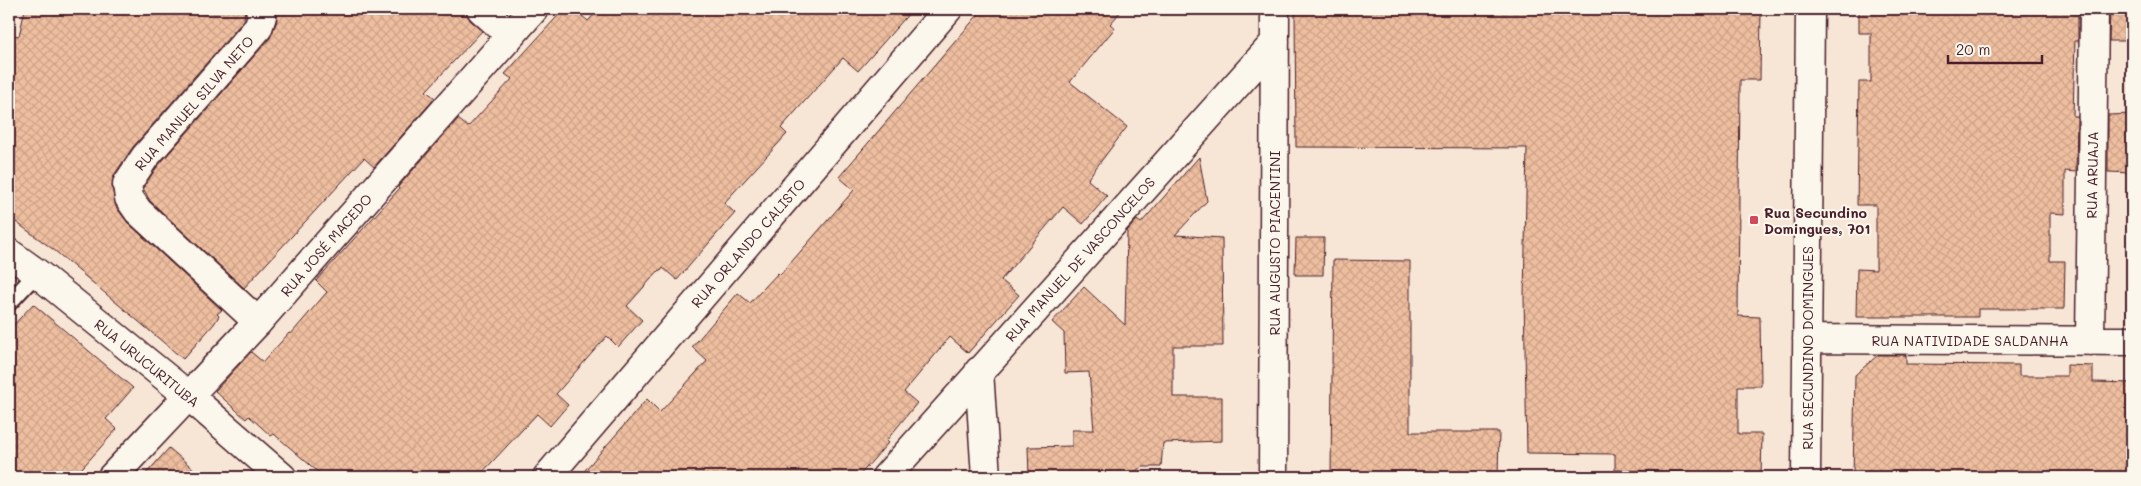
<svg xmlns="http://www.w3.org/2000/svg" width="2141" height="486" viewBox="0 0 2141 486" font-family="Mali,sans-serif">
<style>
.building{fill:url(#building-cross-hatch);stroke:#4a1f2b}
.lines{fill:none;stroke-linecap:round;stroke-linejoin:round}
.lane-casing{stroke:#4a1f2b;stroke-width:19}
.street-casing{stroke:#4a1f2b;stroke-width:31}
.secondary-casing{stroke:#4a1f2b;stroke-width:31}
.lane{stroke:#fbf7ec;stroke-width:15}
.street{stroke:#fbf7ec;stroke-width:28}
.secondary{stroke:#fbf7ec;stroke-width:28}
.poi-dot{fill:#d1495b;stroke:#fbf7ec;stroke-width:2}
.labels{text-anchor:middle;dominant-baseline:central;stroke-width:4;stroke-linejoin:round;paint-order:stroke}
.street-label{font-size:14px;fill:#4a1f2b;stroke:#fbf7ec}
.poi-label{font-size:14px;font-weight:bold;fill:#4a1f2b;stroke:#fbf7ec;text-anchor:start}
</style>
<defs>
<pattern id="building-cross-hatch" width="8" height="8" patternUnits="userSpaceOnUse" patternTransform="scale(1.25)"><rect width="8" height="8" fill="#eebe9f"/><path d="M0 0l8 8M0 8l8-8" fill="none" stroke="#cea389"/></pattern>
</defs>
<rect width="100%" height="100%" fill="#f7e6d5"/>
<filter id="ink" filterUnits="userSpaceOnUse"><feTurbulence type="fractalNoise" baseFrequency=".02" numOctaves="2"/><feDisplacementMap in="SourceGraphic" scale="10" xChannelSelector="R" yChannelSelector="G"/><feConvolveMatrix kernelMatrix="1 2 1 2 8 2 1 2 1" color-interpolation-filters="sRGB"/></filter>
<g filter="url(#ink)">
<path class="building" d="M 25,9 L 245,9 L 244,20 L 133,147 L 114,175 L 112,186 L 116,207 L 127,222 L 222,310 L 217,314 L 219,316 L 214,324 L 183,359 L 54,250 L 9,217 L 9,34 L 19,36 Z
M 276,9 L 466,9 L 470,20 L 482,31 L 426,91 L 435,98 L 374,167 L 364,158 L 244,288 L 150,201 L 143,188 L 157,167 L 270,38 L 277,21 Z
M 564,9 L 574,9 L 588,21 L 599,9 L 913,9 L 858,71 L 843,58 L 781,128 L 787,134 L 724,203 L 735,213 L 677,280 L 663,268 L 661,271 L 659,270 L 627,306 L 642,320 L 618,347 L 607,336 L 556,394 L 568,405 L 550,426 L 537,414 L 478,477 L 324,477 L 274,434 L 271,436 L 249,416 L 246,419 L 215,391 L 251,352 L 263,362 L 289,333 L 291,334 L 327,292 L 316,281 L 399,189 L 398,187 L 458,119 L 468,127 L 512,79 L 505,74 Z
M 983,9 L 1123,9 L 1110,24 L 1115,28 L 1070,82 L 1127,127 L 1089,177 L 1088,180 L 1107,196 L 1083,224 L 1063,207 L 1001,280 L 1019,295 L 968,353 L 950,337 L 904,392 L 917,403 L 886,441 L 888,443 L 858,477 L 579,477 L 647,399 L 660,412 L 707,361 L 692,347 L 738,293 L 750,303 L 778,273 L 780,275 L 854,190 L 839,177 Z
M 1295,9 L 1761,9 L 1760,80 L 1740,80 L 1738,316 L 1760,317 L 1761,386 L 1738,386 L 1738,434 L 1762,434 L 1761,477 L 1715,477 L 1715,473 L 1615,470 L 1615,454 L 1527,453 L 1524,297 L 1527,148 L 1296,147 Z
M 1859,9 L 2078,9 L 2078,41 L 2075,41 L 2073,116 L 2077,116 L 2076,172 L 2065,171 L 2065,214 L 2050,213 L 2050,261 L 2065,261 L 2064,309 L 1978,309 L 1978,317 L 1856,317 L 1857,269 L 1876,270 L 1876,205 L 1857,205 L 1859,82 L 1871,82 L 1871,33 L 1859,33 Z
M 2110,9 L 2132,9 L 2132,41 L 2109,41 Z
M 2132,114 L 2132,173 L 2108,172 L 2108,115 Z
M 1199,157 L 1207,201 L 1175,235 L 1222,238 L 1223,346 L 1173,346 L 1173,397 L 1222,397 L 1222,441 L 1163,443 L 1161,467 L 1143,467 L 1123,477 L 1029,477 L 1028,447 L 1072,446 L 1072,430 L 1094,430 L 1089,372 L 1065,373 L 1064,333 L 1052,322 L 1084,287 L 1125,325 L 1127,231 L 1137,220 L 1141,223 Z
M 1296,238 L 1324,238 L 1323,275 L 1295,275 Z
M 1333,260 L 1410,261 L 1410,432 L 1499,432 L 1498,477 L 1331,477 Z
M 33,304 L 133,388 L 106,419 L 117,429 L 74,477 L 9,477 L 9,330 Z
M 1878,355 L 1906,355 L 1906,364 L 2019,365 L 2019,376 L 2067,376 L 2067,365 L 2093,366 L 2093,382 L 2132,383 L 2132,477 L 1853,477 L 1855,375 Z
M 169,448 L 203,477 L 143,477 Z"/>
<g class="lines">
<g class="lane-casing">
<path id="lane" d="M 9,303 L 37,273"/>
</g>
<g class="street-casing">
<path id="street" d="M 481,9 L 510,35
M 258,322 L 138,211 L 129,198 L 127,184 L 145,157 L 258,28 L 262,16 L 260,9
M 1807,339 L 2132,341
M 2090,341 L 2094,9
M 979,371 L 986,477
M 886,477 L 1275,42
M 1273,477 L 1275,9
M 1806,477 L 1810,9"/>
</g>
<g class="secondary-casing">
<path id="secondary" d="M 9,253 L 37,273 L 190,397 L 282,477
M 112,477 L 258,322 L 534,9
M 547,477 L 948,9"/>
</g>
<use href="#lane" class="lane"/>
<use href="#street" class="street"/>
<use href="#secondary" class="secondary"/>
</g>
</g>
<rect class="poi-dot" x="1749" y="215" width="10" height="10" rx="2.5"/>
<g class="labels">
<g class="street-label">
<text transform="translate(194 103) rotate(-49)">RUA MANUEL SILVA NETO</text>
<text transform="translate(2092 175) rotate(-89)">RUA ARUAJA</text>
<text transform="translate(748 243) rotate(-49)">RUA ORLANDO CALISTO</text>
<text transform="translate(1274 243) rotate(-90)">RUA AUGUSTO PIACENTINI</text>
<text transform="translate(326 245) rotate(-49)">RUA JOSÉ MACEDO</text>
<text transform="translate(1080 259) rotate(-48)">RUA MANUEL DE VASCONCELOS</text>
<text x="1970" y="340">RUA NATIVIDADE SALDANHA</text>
<text transform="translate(1807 348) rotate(-90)">RUA SECUNDINO DOMINGUES</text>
<text transform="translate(147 363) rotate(39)">RUA URUCURITUBA</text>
</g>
<g class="poi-label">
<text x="1764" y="212">Rua Secundino<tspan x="1764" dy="16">Domingues, 701</tspan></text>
</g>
</g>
<rect width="2141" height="486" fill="none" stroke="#fbf7ec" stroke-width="30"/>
<rect x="15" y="15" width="2111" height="456" fill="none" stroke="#4a1f2b" stroke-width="2" filter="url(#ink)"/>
<path d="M1948 55v8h94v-8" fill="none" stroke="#4a1f2b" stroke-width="2.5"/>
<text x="1956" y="55" font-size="15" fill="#4a1f2b" stroke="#fbf7ec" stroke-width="4" paint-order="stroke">20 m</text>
</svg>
